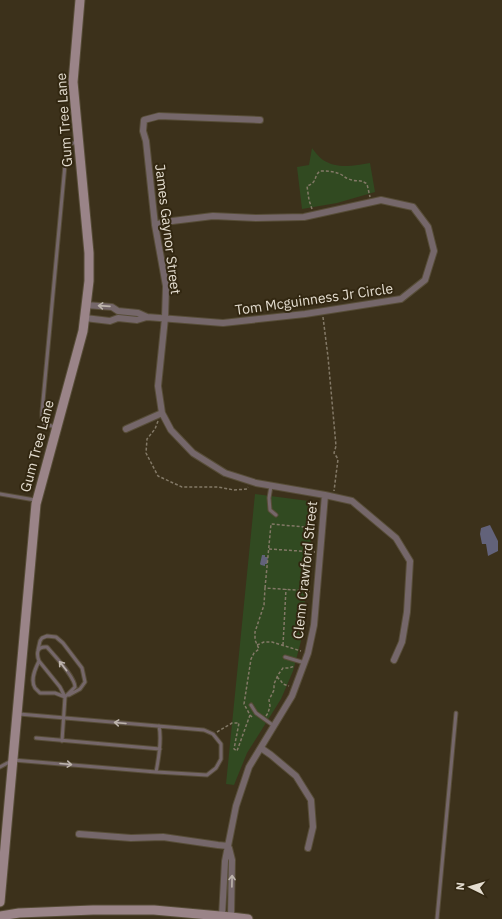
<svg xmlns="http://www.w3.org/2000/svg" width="502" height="919" viewBox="0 0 502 919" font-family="'IBM Plex Sans',sans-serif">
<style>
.green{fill:#314a21}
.building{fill:#62627a}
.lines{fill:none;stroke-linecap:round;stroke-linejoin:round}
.lane-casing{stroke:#574d38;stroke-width:5}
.street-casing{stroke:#574d38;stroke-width:8}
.secondary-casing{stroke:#574d38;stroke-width:11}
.path{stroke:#837967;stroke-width:1.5;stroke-dasharray:3 2;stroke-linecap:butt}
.lane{stroke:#75676a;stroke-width:3}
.street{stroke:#75676a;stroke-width:6}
.secondary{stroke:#9a8488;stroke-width:9}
.oneway{stroke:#bdb4ac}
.labels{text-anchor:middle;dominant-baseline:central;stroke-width:4;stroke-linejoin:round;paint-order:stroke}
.street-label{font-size:14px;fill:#e4ddd0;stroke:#322711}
</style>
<rect width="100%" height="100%" fill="#3c311b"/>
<path class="green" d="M 312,148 C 315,152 319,157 323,160 C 337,169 354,166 370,163 L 375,192 L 337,203 L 302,209 L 297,167 L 309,165 Z
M 255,494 L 309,501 L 314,509 L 301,641 L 293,671 L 281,699 L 247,753 L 234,785 L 226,784 Z"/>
<path class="building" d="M 490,525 L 498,541 L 498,551 L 488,556 L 486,544 L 482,544 L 480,534 L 481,528 Z
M 262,555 L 265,555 L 265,557 L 268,557 L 267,564 L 265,564 L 265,566 L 261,565 L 260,564 Z"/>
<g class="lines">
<g class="lane-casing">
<path id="lane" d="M 55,427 L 45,424 L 42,418 L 42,412 L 66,154 C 68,144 68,144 78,142
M 271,486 L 269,498 L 270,510 L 276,515
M 0,494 L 35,500
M 38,650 L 40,641 L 42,638 L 47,636 L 56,637 L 63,643 L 82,668 L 85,682 L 80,689 L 69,695
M 285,657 L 305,663
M 39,661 C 35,669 30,680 35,688 C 37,690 39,692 40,693 L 55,693 L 65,697
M 251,705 L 256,713 L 274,726
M 36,738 L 160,749
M 62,741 L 65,697 L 60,687 L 39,661 C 36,653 37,646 47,647 C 54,655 75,677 75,687 L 65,697
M 0,767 L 13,760 L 156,772 L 207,775 L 216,768 L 221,759 L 221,744 L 213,734 L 204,730 L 19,714
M 156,772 C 159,757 162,740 159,726
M 437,919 L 456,713"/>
</g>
<g class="street-casing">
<path id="street" d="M 260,120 L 159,116 L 144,120 L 143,131 L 146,141 L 155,225 L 166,286 L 165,318 L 158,386 L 162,413 L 171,430 L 193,453 L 225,473 L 256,483 L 325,495 L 352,501 L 396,538 L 410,561 L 407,612 L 402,642 L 394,660
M 86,305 L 112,307 L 118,311 L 138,313 L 147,317
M 85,318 L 110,321 L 118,318 L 137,320 L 147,317 L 223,323 L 305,314 L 401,299 L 425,280 L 434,251 L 428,227 L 413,207 L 381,200 L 304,217 L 256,218 L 213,216 L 164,222 L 155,225
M 126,429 L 162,413
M 261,748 L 271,755 L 296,776 L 311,800 L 313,827 L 308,848
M 79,834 L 131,838 L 163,837 L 218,845 L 228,846
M 229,848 L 232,860 L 231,917
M 222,916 L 225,861 L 236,806 L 249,767 L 292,696 L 308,653 L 314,625 L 325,495"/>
</g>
<g class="secondary-casing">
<path id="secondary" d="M 0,902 L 36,504 L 83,331 L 89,281 L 89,253 L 73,82 L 80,0
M 0,916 L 19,913 L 93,910 L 154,910 L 231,917 L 248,919"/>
</g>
<path class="path" d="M 312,209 L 309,200 L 307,186 C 318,182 313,177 320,171 C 327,171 333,171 340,174 C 343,175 345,178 349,179 C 355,182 361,179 367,184 L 370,197
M 323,317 L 328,357 L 336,446 L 334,453 L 338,459 L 334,491
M 158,421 L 155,429 L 147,439 L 146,453 L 158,476 L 182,487 L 218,487 L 234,490 L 247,489 L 248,487
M 269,549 L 315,552
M 265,588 L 271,524 L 316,528
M 257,645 L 264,642 L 272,642 L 301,651
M 283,645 L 286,589
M 277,677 L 281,681 L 283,684 L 289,686
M 266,716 L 268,713 L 270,706 L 269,700 L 274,690 L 274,684 L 278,675 L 283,668 L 289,668 L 295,666
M 252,717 L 250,715 L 244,704 L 251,659 L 254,653 L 259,649 L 255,640 L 255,632 L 264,605 L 265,588 L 310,591
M 217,732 L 232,723 L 239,723 L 234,749 L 237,751 L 250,715"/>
<use href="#lane" class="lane"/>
<use href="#street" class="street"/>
<use href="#secondary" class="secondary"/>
</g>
<defs><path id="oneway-shaft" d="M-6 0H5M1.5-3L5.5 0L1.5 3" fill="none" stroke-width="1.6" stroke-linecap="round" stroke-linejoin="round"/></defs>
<g class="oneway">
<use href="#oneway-shaft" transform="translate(104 306) rotate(-176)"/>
<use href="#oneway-shaft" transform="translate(63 666) rotate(-128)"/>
<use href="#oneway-shaft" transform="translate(120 723) rotate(-175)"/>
<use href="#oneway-shaft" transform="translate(66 764) rotate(5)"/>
<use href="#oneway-shaft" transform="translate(232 881) rotate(-89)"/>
</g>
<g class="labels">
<g class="street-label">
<text transform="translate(64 120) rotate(-94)">Gum Tree Lane</text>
<text transform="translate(168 229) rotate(83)">James Gaynor Street</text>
<text transform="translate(314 299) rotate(-8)">Tom Mcguinness Jr Circle</text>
<text transform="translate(37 446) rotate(-75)">Gum Tree Lane</text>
<text transform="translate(305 570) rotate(-84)">Clenn Crawford Street</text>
</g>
</g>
<g transform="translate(470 887) rotate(275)" stroke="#322711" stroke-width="3" paint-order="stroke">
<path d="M0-3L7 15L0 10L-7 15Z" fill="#e4ddd0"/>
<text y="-6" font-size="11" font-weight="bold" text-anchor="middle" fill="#e4ddd0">N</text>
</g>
</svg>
